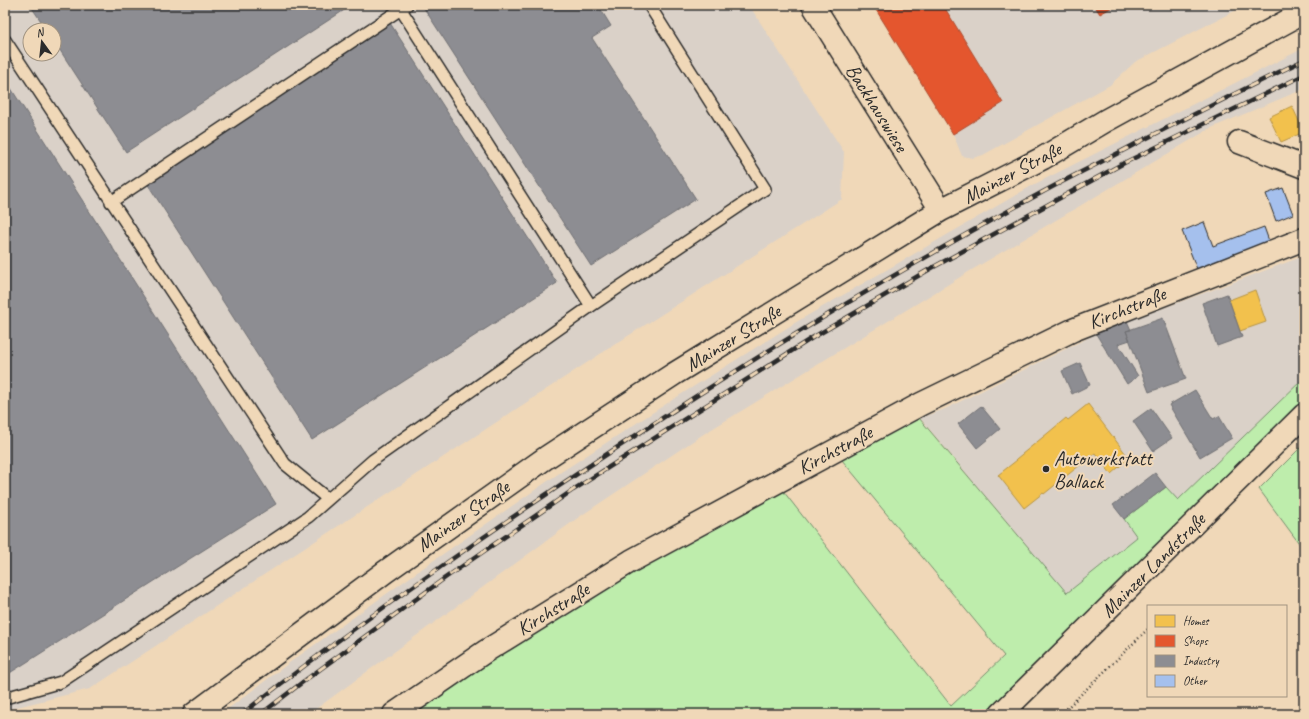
<svg xmlns="http://www.w3.org/2000/svg" width="1309" height="719" viewBox="0 0 1309 719" font-family="Caveat,sans-serif">
<style>
.built{fill:#dad1c8;fill-rule:evenodd}
.green{fill:#beedac;stroke:#748c6c}
.homes{fill:#f2c14e;stroke:#b69444}
.shops{fill:#e4572e;stroke:#ac4a2d}
.industry{fill:#8d8d92;stroke:#707073}
.building{fill:#a5c0ed;stroke:#2b2b2b}
.lines{fill:none;stroke-linecap:round;stroke-linejoin:round}
.lane-casing{stroke:#2b2b2b;stroke-width:14}
.street-casing{stroke:#2b2b2b;stroke-width:25}
.secondary-casing{stroke:#2b2b2b;stroke-width:25}
.path{stroke:#2b2b2b;stroke-width:2.5;stroke-dasharray:1 3;stroke-linecap:butt}
.lane{stroke:#f0d8b8;stroke-width:11}
.street{stroke:#f0d8b8;stroke-width:22}
.secondary{stroke:#f0d8b8;stroke-width:22}
.rail-casing{stroke:#2b2b2b;stroke-width:4.5}
.rail{stroke:#f0d8b8;stroke-width:3;stroke-dasharray:9;stroke-linecap:butt}
.poi-dot{fill:#2b2b2b;stroke:#f0d8b8;stroke-width:1.5}
.labels{text-anchor:middle;dominant-baseline:central;stroke-width:4;stroke-linejoin:round;paint-order:stroke}
.street-label{font-size:20px;fill:#2b2b2b;stroke:#f0d8b8}
.poi-label{font-size:20px;fill:#2b2b2b;stroke:#f0d8b8;text-anchor:start}
</style>
<rect width="100%" height="100%" fill="#f0d8b8"/>
<filter id="ink" filterUnits="userSpaceOnUse"><feTurbulence type="fractalNoise" baseFrequency=".025" numOctaves="2"/><feDisplacementMap in="SourceGraphic" scale="8" xChannelSelector="R" yChannelSelector="G"/><feConvolveMatrix kernelMatrix="1 2 1 2 8 2 1 2 1" color-interpolation-filters="sRGB"/></filter>
<g filter="url(#ink)">
<path class="built" d="M 5,5 L 749,5 L 844,152 L 842,199 L 617,343 L 90,689 L 5,710 ZM 30,30 L 54,30 L 54,54 L 30,54 Z
M 873,5 L 1246,5 L 1135,62 L 1110,85 L 983,155 L 973,158 L 962,156 L 953,134 Z
M 1304,48 L 1304,89 L 1211,128 L 970,271 L 702,435 L 579,517 L 309,714 L 221,714 L 289,663 L 430,563 L 558,474 L 680,395 L 798,321 L 1035,184 Z
M 1304,256 L 1304,378 L 1178,500 L 1124,519 L 1138,537 L 1067,593 L 920,418 L 945,409 L 1104,330 Z"/>
<path class="green" d="M 1304,378 L 1304,402 L 987,714 L 413,714 L 495,653 L 633,568 L 780,487 L 951,706 L 1004,656 L 837,454 L 894,424 L 919,418 L 1067,593 L 1137,537 L 1124,519 L 1166,487 L 1178,500 Z
M 1304,444 L 1304,550 L 1259,489 Z"/>
<path class="homes" d="M 1292,106 L 1304,132 L 1281,142 L 1269,117 Z
M 1255,290 L 1266,322 L 1240,331 L 1229,300 Z
M 1088,404 L 1129,458 L 1111,474 L 1095,453 L 1044,494 L 1043,493 L 1024,508 L 998,475 L 1017,460 L 1016,459 L 1048,433 L 1066,418 L 1068,420 Z"/>
<path class="shops" d="M 873,5 L 943,5 L 1003,103 L 953,134 Z
M 1094,5 L 1116,5 L 1100,14 Z"/>
<path class="industry" d="M 30,5 L 352,5 L 126,152 L 54,41 L 54,30 L 47,30 Z
M 422,5 L 598,5 L 611,26 L 592,38 L 696,199 L 591,266 Z
M 390,23 L 557,283 L 312,440 L 145,180 Z
M 5,79 L 276,504 L 5,676 Z
M 1227,294 L 1242,337 L 1217,346 L 1202,303 Z
M 1163,318 L 1186,379 L 1149,392 L 1126,331 Z
M 1127,321 L 1131,330 L 1126,331 L 1130,340 L 1118,344 L 1138,376 L 1127,384 L 1096,334 Z
M 1080,363 L 1090,385 L 1072,394 L 1062,371 Z
M 1195,390 L 1213,419 L 1219,416 L 1232,438 L 1200,457 L 1169,405 Z
M 981,406 L 1000,429 L 977,448 L 958,424 Z
M 1151,408 L 1172,438 L 1153,451 L 1133,421 Z
M 1155,473 L 1166,487 L 1124,519 L 1113,505 Z"/>
<path class="building" d="M 1283,188 L 1293,214 L 1276,221 L 1266,194 Z
M 1204,222 L 1213,246 L 1264,227 L 1269,241 L 1197,269 L 1182,231 Z"/>
<g class="lines">
<g class="lane-casing">
<path id="lane" d="M 398,5 L 591,306
M 5,40 L 285,464 L 328,499
M 111,202 L 407,5
M 5,698 L 61,682 L 308,517 L 373,460 L 591,306 L 765,189 L 649,5"/>
</g>
<g class="street-casing">
<path id="street" d="M 813,5 L 941,210
M 1239,142 L 1304,167
M 194,714 L 385,572 L 547,457 L 674,374 L 941,210 L 1043,158 L 1105,121 L 1304,12
M 394,714 L 486,651 L 631,561 L 921,404 L 1073,330 L 1304,239"/>
</g>
<g class="secondary-casing">
<path id="secondary" d="M 1001,714 L 1304,415"/>
</g>
<path class="path" d="M 1061,714 L 1148,629"/>
<use href="#lane" class="lane"/>
<use href="#street" class="street"/>
<use href="#secondary" class="secondary"/>
<g class="rail-casing">
<path id="rail" d="M 242,714 C 364,618 491,530 621,445 C 757,355 897,271 1041,193 C 1074,175 1108,159 1141,141 C 1195,114 1249,86 1304,60
M 261,714 L 304,681 L 445,578 L 573,490 L 812,338 L 930,269 L 1124,163 L 1304,75"/>
</g>
<use href="#rail" class="rail"/>
</g>
</g>
<circle class="poi-dot" cx="1046" cy="469" r="4"/>
<g class="labels">
<g class="street-label">
<text transform="translate(877 108) rotate(58)">Backhauswiese</text>
<text transform="translate(1012 173) rotate(-28)">Mainzer Straße</text>
<text transform="translate(1127 308) rotate(-22)">Kirchstraße</text>
<text transform="translate(733 338) rotate(-32)">Mainzer Straße</text>
<text transform="translate(835 450) rotate(-28)">Kirchstraße</text>
<text transform="translate(463 516) rotate(-35)">Mainzer Straße</text>
<text transform="translate(1153 565) rotate(-45)">Mainzer Landstraße</text>
<text transform="translate(553 609) rotate(-32)">Kirchstraße</text>
</g>
<g class="poi-label">
<text x="1054" y="458">Autowerkstatt<tspan x="1054" dy="23">Ballack</tspan></text>
</g>
</g>
<rect width="1309" height="719" fill="none" stroke="#f0d8b8" stroke-width="20"/>
<rect x="10" y="10" width="1289" height="699" fill="none" stroke="#2b2b2b" stroke-width="1.5" filter="url(#ink)"/>
<rect x="1147" y="605" width="140" height="92" fill="#f0d8b8" stroke="#a19380"/>
<rect x="1155" y="615" width="20" height="12" fill="#f2c14e" stroke="#a19380"/>
<text x="1183" y="625" font-size="12" fill="#2b2b2b">Homes</text>
<rect x="1155" y="635" width="20" height="12" fill="#e4572e" stroke="#a19380"/>
<text x="1183" y="645" font-size="12" fill="#2b2b2b">Shops</text>
<rect x="1155" y="655" width="20" height="12" fill="#8d8d92" stroke="#a19380"/>
<text x="1183" y="665" font-size="12" fill="#2b2b2b">Industry</text>
<rect x="1155" y="675" width="20" height="12" fill="#a5c0ed" stroke="#a19380"/>
<text x="1183" y="685" font-size="12" fill="#2b2b2b">Other</text>
<g transform="translate(42 42) rotate(345)"><circle r="19" fill="#f0d8b8" stroke="#a19380"/>
<path d="M0-3L7 15L0 10L-7 15Z" fill="#2b2b2b"/>
<text y="-6" font-size="11" font-weight="bold" text-anchor="middle" fill="#2b2b2b">N</text>
</g>
</svg>
